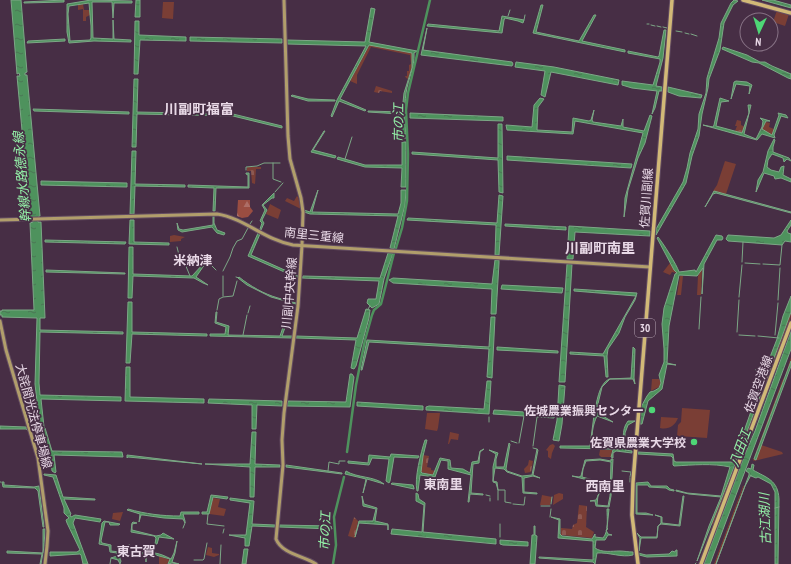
<svg xmlns="http://www.w3.org/2000/svg" width="791" height="564" viewBox="0 0 791 564" font-family="'PT Sans Narrow','Noto Sans JP',sans-serif">
<style>
.green{fill:#7a3e35}
.forest{fill:url(#forest-firs)}
.cemetery{fill:url(#cemetery-stones)}
.water{fill:url(#water-ripples);stroke:#7ca786;fill-rule:evenodd}
.lines{fill:none;stroke-linecap:round;stroke-linejoin:round}
.stream{stroke:#7ca786;stroke-width:1}
.canal{stroke:#4e925d;stroke-width:2.5}
.secondary-casing{stroke:#644d62;stroke-width:5}
.primary-casing{stroke:#644d62;stroke-width:5.5}
.secondary{stroke:#b19e6b;stroke-width:3}
.primary{stroke:#d2b977;stroke-width:3.5}
.poi-dot{fill:#4ed676;stroke:#472e45;stroke-width:1.5}
.labels{text-anchor:middle;dominant-baseline:central;stroke-width:3.5;stroke-linejoin:round;paint-order:stroke}
.shield{fill:#472e45;stroke:#b8a5b6;stroke-width:1}
.shield-label{font-size:11px;font-weight:bold;fill:#e8d8e6}
.street-label{font-size:12px;fill:#e8d8e6;stroke:#472e45}
.poi-label{font-size:12px;font-weight:bold;fill:#e8d8e6;stroke:#472e45;text-anchor:end}
.water-label{font-size:13px;font-style:italic;fill:#94f2a8;stroke:#472e45}
.neighbourhood-label{font-size:13px;font-weight:bold;fill:#e8d8e6;stroke:#472e45}
.quarter-label{font-size:14px;font-weight:bold;fill:#e8d8e6;stroke:#472e45}
</style>
<defs>
<pattern id="forest-firs" width="22" height="20" patternUnits="userSpaceOnUse"><rect width="22" height="20" fill="#9a4d41"/><path d="M5 1l3.5 6h-7zM16 11l3.5 6h-7z" fill="#ad6e66"/></pattern>
<pattern id="cemetery-stones" width="16" height="16" patternUnits="userSpaceOnUse"><rect width="16" height="16" fill="#7a3e35"/><path d="M2 7V4a2 2 0 0 1 4 0v3zM10 15v-3a2 2 0 0 1 4 0v3z" fill="#8d5952"/></pattern>
<pattern id="water-ripples" width="26" height="14" patternUnits="userSpaceOnUse"><rect width="26" height="14" fill="#4e925d"/><path d="M2 4q2-2 4 0t4 0M15 11q2-2 4 0t4 0" fill="none" stroke="#4b7655"/></pattern>
</defs>
<rect width="100%" height="100%" fill="#472e45"/>
<path class="green" d="M 163,2 L 174,2 L 173,19 L 162,18 Z
M 83,4 L 84,10 L 90,10 L 90,15 L 86,17 L 86,21 L 83,21 L 83,9 L 78,10 L 78,5 Z
M 777,10 L 789,14 L 785,26 L 773,22 Z
M 370,44 L 412,53 L 412,68 L 408,79 L 406,78 L 405,76 L 407,76 L 407,71 L 409,71 L 409,65 L 411,64 L 410,55 L 371,47 L 357,75 L 357,84 L 350,81 Z
M 766,122 L 770,123 L 769,127 L 774,129 L 772,135 L 762,129 Z
M 725,161 L 736,164 L 726,194 L 713,191 L 717,185 Z
M 297,196 L 298,197 L 301,209 L 285,201 L 287,198 L 294,201 Z
M 270,204 L 281,210 L 278,219 L 266,214 Z
M 174,235 L 185,237 L 181,239 L 181,241 L 170,242 L 170,236 Z
M 670,263 L 676,273 L 672,272 L 670,275 L 663,272 Z
M 702,268 L 701,295 L 697,295 L 698,276 Z
M 680,276 L 683,276 L 681,295 L 677,295 Z
M 791,312 L 790,324 L 745,443 L 737,459 L 736,468 L 733,468 L 748,429 Z
M 791,357 L 791,361 L 754,459 L 756,460 L 761,445 L 782,452 L 783,454 L 754,461 L 753,460 L 782,381 L 785,376 Z
M 652,379 L 659,379 L 661,383 L 659,387 L 651,391 Z
M 682,408 L 710,410 L 707,438 L 677,436 L 678,425 L 681,422 Z
M 427,413 L 440,413 L 438,428 L 437,431 L 425,429 Z
M 661,417 L 678,418 C 675,426 668,430 660,428 Z
M 450,432 L 459,434 L 458,440 L 451,439 L 449,444 L 448,444 Z
M 553,444 L 555,446 L 552,453 L 551,459 L 548,457 L 548,451 L 546,450 L 550,445 Z
M 600,450 L 612,450 L 611,457 L 601,457 L 599,455 Z
M 740,463 L 741,464 L 714,538 L 712,537 Z
M 732,471 L 735,472 L 715,525 L 711,524 Z
M 743,486 L 744,486 L 716,564 L 714,564 Z
M 559,493 L 563,494 L 563,499 L 553,505 L 554,495 Z
M 542,495 L 552,497 L 550,505 L 540,505 Z
M 213,498 L 220,499 L 218,507 L 226,509 L 224,516 L 209,514 Z
M 123,512 L 120,521 L 112,519 L 113,513 Z
M 208,547 L 212,548 L 212,553 L 219,554 L 219,555 L 214,557 L 206,555 Z
M 159,556 L 170,560 L 167,564 L 159,564 Z"/>
<path class="forest" d="M 238,200 L 250,200 L 250,207 L 253,211 L 248,217 L 242,218 L 237,216 Z"/>
<path class="cemetery" d="M 376,86 L 392,91 L 392,93 L 380,91 L 379,93 L 374,92 Z
M 737,120 L 741,121 L 741,125 L 745,127 L 742,133 L 735,131 L 737,126 L 735,126 Z
M 247,167 L 261,167 L 261,169 L 256,169 L 255,184 L 252,183 L 251,171 L 247,171 Z
M 423,455 L 429,456 L 427,467 L 431,468 L 431,470 L 435,471 L 433,475 L 421,472 Z
M 529,460 L 533,461 L 531,472 L 525,473 L 524,469 L 528,465 Z
M 579,505 L 587,506 L 586,527 L 594,532 L 592,538 L 561,535 L 561,528 L 572,529 L 573,525 L 577,523 Z
M 354,517 L 358,521 L 355,538 L 348,536 Z"/>
<path class="water" d="M 11,0 L 21,0 L 27,72 L 25,73 L 25,75 L 27,75 L 40,216 L 38,217 L 38,222 L 41,222 L 45,318 L 40,318 L 40,330 L 123,332 L 123,334 L 40,332 L 39,383 L 40,395 L 121,397 L 121,401 L 41,399 L 44,427 L 45,428 L 52,451 L 122,452 L 123,457 L 54,455 L 56,472 L 55,473 L 52,471 L 51,461 L 43,432 L 41,431 L 31,431 L 31,429 L 33,427 L 40,427 L 35,384 L 37,318 L 2,317 L 2,315 L 0,315 L 0,311 L 2,311 L 2,310 L 34,310 L 30,223 L 33,222 L 32,217 L 30,217 L 17,76 L 20,76 L 19,73 L 17,74 Z
M 64,0 L 64,2 L 24,3 L 24,2 Z
M 91,0 L 132,1 L 132,3 L 114,3 L 113,18 L 112,2 L 92,2 L 93,38 L 113,39 L 113,20 L 114,39 L 131,40 L 131,42 L 94,41 L 69,43 L 67,32 L 67,4 ZM 89,3 L 91,26 L 91,38 L 90,40 L 70,41 L 68,14 L 69,6 Z
M 136,0 L 140,0 L 140,17 L 135,17 Z
M 734,0 L 738,1 L 733,5 L 724,23 L 720,50 L 709,79 L 708,88 L 702,114 L 699,136 L 692,156 L 686,183 L 656,235 L 656,229 L 683,182 L 687,168 L 690,153 L 698,129 L 699,114 L 706,93 L 707,78 L 719,38 L 721,23 L 731,3 Z
M 762,0 L 773,0 L 791,5 L 791,8 Z
M 541,5 L 543,5 L 536,32 L 579,41 L 594,15 L 596,15 L 582,41 L 625,50 L 625,52 L 533,33 Z
M 371,8 L 375,9 L 369,42 L 417,51 L 414,53 C 415,67 408,79 406,93 C 404,108 405,123 406,138 L 402,138 L 400,114 L 368,112 L 368,111 L 402,112 L 404,93 L 412,68 L 412,53 L 369,45 L 340,99 L 366,110 L 365,111 L 339,101 L 332,117 L 331,116 L 337,100 L 366,46 L 287,44 L 287,40 L 365,42 Z
M 502,16 L 524,20 L 523,23 L 518,21 L 505,18 L 504,20 L 502,33 L 427,26 L 428,24 L 499,31 Z
M 135,21 L 139,21 L 139,35 L 186,37 L 186,41 L 140,40 L 138,74 L 134,74 Z
M 427,28 L 423,50 L 512,62 L 513,64 L 512,66 L 421,55 Z
M 664,30 L 666,30 L 663,58 L 656,86 L 662,87 L 662,91 L 659,91 L 655,108 L 652,114 L 657,91 L 632,88 L 622,85 L 622,81 L 653,85 L 660,62 L 660,59 L 628,53 L 628,51 L 658,57 L 659,56 Z
M 190,37 L 282,39 L 282,43 L 190,41 Z
M 65,39 L 65,41 L 27,43 L 28,41 Z
M 723,47 L 747,55 L 760,62 L 765,62 L 772,66 L 791,74 L 791,79 L 788,78 L 759,63 L 752,62 L 722,49 Z
M 516,62 L 554,67 L 619,80 L 618,85 L 551,72 L 545,97 L 541,95 L 545,71 L 515,67 Z
M 134,79 L 138,79 L 137,112 L 186,113 L 186,115 L 137,114 L 136,147 L 132,147 Z
M 736,81 L 747,82 L 752,85 L 749,94 L 750,86 L 736,84 L 731,99 L 734,82 Z
M 668,87 L 702,95 L 701,98 L 679,96 L 668,92 Z
M 292,95 L 308,99 L 335,100 L 335,101 L 308,101 L 291,96 Z
M 540,98 L 544,99 L 538,107 L 537,130 L 572,132 L 573,118 L 589,121 L 591,120 L 594,110 L 592,120 L 593,122 L 621,126 L 623,119 L 623,127 L 644,131 L 650,115 L 652,116 L 645,143 L 638,158 L 628,190 L 624,217 L 625,198 L 643,133 L 575,121 L 573,134 L 507,130 L 506,125 L 532,127 L 534,105 Z
M 720,98 L 729,101 L 721,102 L 716,126 L 742,133 L 749,113 L 748,105 L 751,105 L 744,134 L 756,139 L 762,127 L 763,121 L 760,118 L 770,121 L 766,121 L 762,129 L 772,135 L 779,115 L 778,113 L 786,115 L 788,118 L 781,116 L 774,135 L 775,138 L 762,134 L 757,140 L 703,125 L 713,127 L 714,125 Z
M 33,109 L 129,112 L 129,114 L 34,111 Z
M 190,113 L 233,114 L 282,126 L 282,128 L 233,116 L 190,115 Z
M 410,113 L 503,117 L 503,121 L 410,118 Z
M 498,124 L 502,124 L 503,193 L 499,192 L 498,160 L 412,154 L 412,152 L 498,158 Z
M 324,131 L 325,131 L 313,150 L 336,156 L 335,158 L 311,152 Z
M 774,139 L 775,140 L 773,147 L 773,152 L 789,158 L 791,161 L 787,159 L 784,162 L 783,158 L 772,154 L 768,160 L 767,167 L 771,170 L 779,172 L 781,167 L 784,166 L 783,175 L 791,179 L 791,182 L 781,178 L 775,179 L 774,176 L 764,173 L 756,192 L 758,180 L 763,172 L 768,151 Z
M 402,142 L 406,142 L 406,187 L 401,187 L 402,168 L 365,167 L 337,159 L 338,157 L 365,165 L 402,165 Z
M 132,151 L 136,151 L 135,184 L 185,185 L 185,187 L 135,186 L 134,214 L 130,214 Z
M 507,156 L 632,164 L 631,168 L 507,160 Z
M 246,173 L 249,173 L 249,188 L 216,188 L 215,211 L 213,211 L 214,188 L 188,187 L 188,185 L 248,187 L 248,175 L 246,174 Z
M 41,181 L 127,183 L 127,187 L 41,185 Z
M 318,190 L 312,212 L 398,214 L 401,203 L 401,190 L 406,190 L 405,205 L 394,249 L 390,248 L 398,216 L 310,214 L 304,212 L 304,210 L 310,212 Z
M 714,191 L 791,212 L 791,213 L 716,193 L 713,194 L 705,207 Z
M 274,193 L 274,198 L 272,198 L 263,205 L 267,210 L 262,220 L 264,223 L 261,230 L 260,229 L 262,223 L 260,221 L 265,210 L 262,205 Z
M 499,195 L 503,196 L 499,255 L 495,255 L 496,225 L 407,220 L 408,218 L 497,223 Z
M 213,216 L 214,216 L 214,223 L 217,230 L 225,233 L 224,235 L 217,233 L 212,227 L 182,232 L 178,230 L 177,223 L 179,229 L 183,230 L 213,225 Z
M 130,220 L 134,220 L 134,242 L 169,243 L 169,245 L 129,244 Z
M 791,220 L 791,225 L 787,231 L 788,233 L 791,234 L 791,242 L 785,241 L 782,245 L 728,241 L 726,239 L 728,235 L 774,238 L 781,235 Z
M 505,224 L 566,227 L 566,230 L 505,226 Z
M 569,226 L 650,231 L 650,236 L 575,232 L 573,259 L 567,259 Z
M 258,233 L 260,234 L 251,255 L 298,276 L 298,278 L 248,256 Z
M 716,235 L 722,236 L 723,238 L 722,240 L 717,240 L 704,264 L 702,294 L 703,268 L 697,276 L 679,275 L 669,326 L 667,363 L 676,365 L 667,364 L 662,389 L 648,401 L 642,424 L 640,424 L 641,407 L 647,396 L 650,392 L 654,391 L 659,388 L 661,383 L 659,375 L 664,362 L 664,349 L 662,324 L 664,308 L 675,274 L 677,273 L 674,270 L 657,238 L 658,237 C 663,243 677,265 679,272 L 695,270 L 696,272 Z
M 45,240 L 126,242 L 125,244 L 45,242 Z
M 129,247 L 133,247 L 133,274 L 192,276 L 204,263 L 205,264 L 196,277 L 208,285 L 203,283 L 194,278 L 133,276 L 132,298 L 128,298 Z
M 388,253 L 393,253 L 384,279 L 379,304 L 372,308 L 367,303 L 368,299 L 376,299 L 379,281 L 302,278 L 303,276 L 380,278 Z
M 495,260 L 499,260 L 499,263 L 496,314 L 491,314 L 492,289 L 393,283 L 389,280 L 393,278 L 492,284 Z
M 567,264 L 572,264 L 565,382 L 559,382 Z
M 46,270 L 125,273 L 125,274 L 46,272 Z
M 239,277 C 250,286 264,294 278,298 C 284,300 290,301 296,303 L 296,304 L 271,297 L 247,285 L 238,278 Z
M 502,285 L 563,288 L 562,293 L 501,289 Z
M 574,289 L 637,293 L 635,300 L 625,317 L 619,333 L 608,349 L 607,356 L 608,377 L 606,377 L 604,356 L 570,354 L 570,352 L 603,354 L 636,296 L 574,291 Z
M 791,296 L 791,312 L 748,429 L 736,460 L 734,467 L 697,561 L 709,526 L 721,497 L 689,494 L 676,491 L 676,490 L 687,493 L 721,496 L 730,467 C 712,463 693,465 674,466 L 673,465 L 673,458 L 671,456 L 638,454 L 638,452 L 673,454 L 674,461 L 676,462 L 733,462 L 765,372 L 755,370 L 765,370 L 777,339 L 783,316 Z
M 128,302 L 132,302 L 132,332 L 207,334 L 207,336 L 132,334 L 130,363 L 126,363 Z
M 293,307 L 294,307 L 288,319 L 282,336 L 292,336 L 292,338 L 210,336 L 210,334 L 225,334 L 226,327 L 215,323 L 216,312 L 217,312 L 216,322 L 229,326 L 228,335 L 280,336 L 286,318 Z
M 366,309 L 370,310 L 369,318 L 356,366 L 354,369 L 351,368 L 356,340 L 296,338 L 296,336 L 357,338 Z
M 491,317 L 495,317 L 492,378 L 487,377 L 489,349 L 369,342 L 362,370 L 361,370 L 367,340 L 489,347 Z
M 791,331 L 791,349 L 710,564 L 704,564 L 745,454 L 755,431 Z
M 497,347 L 558,351 L 558,353 L 497,350 Z
M 633,347 L 635,349 L 634,378 L 635,384 L 633,379 L 610,379 L 602,387 L 596,412 L 613,422 L 597,416 C 593,424 590,438 594,447 L 596,447 L 620,450 C 626,442 620,431 628,421 L 635,421 L 628,425 L 625,433 L 625,450 L 632,451 L 632,453 L 616,451 L 613,453 L 613,458 L 611,457 L 613,450 L 610,449 L 560,448 L 560,446 L 590,446 L 594,415 L 566,414 L 566,412 L 594,414 C 597,403 598,385 609,379 L 631,378 Z
M 791,361 L 791,366 L 756,460 L 754,459 Z
M 126,367 L 130,367 L 130,397 L 204,399 L 204,403 L 125,401 Z
M 350,374 L 352,374 L 354,377 L 350,407 L 287,406 L 288,401 L 346,402 Z
M 487,381 L 491,381 L 489,414 L 426,410 L 426,407 L 429,406 L 484,409 Z
M 559,385 L 565,386 L 562,424 L 559,441 L 553,440 L 557,420 Z
M 209,399 L 282,401 L 282,406 L 257,405 L 256,429 L 252,429 L 252,405 L 208,403 Z
M 357,402 L 423,406 L 423,410 L 357,406 Z
M 494,410 L 555,414 L 554,418 L 493,414 Z
M 0,426 L 26,427 L 29,431 L 26,429 L 0,429 Z
M 252,432 L 256,432 L 255,464 L 280,465 L 280,467 L 255,467 L 254,497 L 250,497 L 250,467 L 205,464 L 250,464 Z
M 425,440 L 427,440 L 423,456 L 421,472 L 422,473 L 433,475 L 440,458 L 450,460 L 451,468 L 463,469 L 470,473 L 472,462 L 478,461 L 480,451 L 484,449 L 480,452 L 479,463 L 473,464 L 471,493 L 483,494 L 483,495 L 470,494 L 469,502 L 468,502 L 471,475 L 448,469 L 448,461 L 441,460 L 435,477 L 420,475 L 418,491 L 417,491 C 414,479 421,452 425,440 Z
M 509,443 L 510,444 L 506,469 L 507,471 L 522,476 L 532,475 L 537,449 L 538,450 L 533,475 L 540,478 L 533,476 L 524,478 L 524,492 L 537,493 L 537,494 L 523,493 L 522,477 L 507,472 L 504,469 L 495,468 L 493,481 L 497,482 L 498,490 L 496,483 L 493,482 L 493,467 L 496,454 L 489,450 L 498,453 L 496,459 L 496,467 L 504,467 Z
M 391,454 L 419,456 L 418,458 L 394,457 L 390,481 L 389,483 L 386,481 L 389,459 L 372,458 L 369,465 L 348,463 L 348,461 L 368,463 L 369,455 L 390,457 Z
M 127,455 L 202,464 L 128,457 L 127,458 Z
M 600,459 L 611,461 L 611,459 L 613,459 L 611,496 L 609,507 L 596,506 L 595,501 L 590,501 L 596,500 L 600,492 L 600,483 L 572,476 L 579,477 L 581,476 L 585,460 ZM 600,460 L 611,462 L 610,496 L 608,506 L 597,505 L 598,495 L 600,493 L 601,482 L 582,477 L 583,469 L 586,461 Z
M 752,464 L 754,465 L 753,470 C 767,478 778,480 779,499 L 778,564 L 775,564 L 775,492 L 771,484 L 758,477 L 756,478 L 751,476 L 751,475 L 745,486 L 716,564 L 749,475 L 749,473 L 746,471 L 748,468 L 751,469 Z
M 286,465 L 342,473 L 342,474 L 286,467 Z
M 346,471 C 357,478 374,476 384,484 L 367,479 L 363,493 L 366,479 L 345,474 Z
M 44,474 L 56,475 L 63,497 L 95,499 L 95,500 L 64,499 L 71,514 L 70,515 L 71,517 L 75,515 L 101,519 L 100,522 L 75,518 L 73,523 L 88,564 L 83,564 L 81,555 L 80,554 L 50,556 L 50,552 L 77,552 L 80,550 L 67,523 L 66,520 L 69,518 L 64,513 L 64,508 L 53,477 L 44,475 Z
M 2,482 L 4,482 L 4,485 L 34,487 L 39,486 L 44,527 L 43,527 L 38,491 L 35,488 L 3,487 Z
M 648,482 L 651,486 L 667,486 L 670,489 L 674,490 L 674,491 L 669,490 L 666,488 L 649,487 L 648,485 L 637,485 L 637,513 L 646,513 L 653,515 L 636,514 L 636,483 Z
M 392,483 L 413,485 L 414,488 L 414,489 L 391,484 Z
M 416,493 L 418,494 L 419,499 L 425,503 L 423,532 L 496,539 L 496,544 L 391,534 L 392,529 L 422,532 L 424,505 L 416,501 Z
M 211,495 L 228,497 L 227,499 L 213,497 L 209,514 L 202,514 L 202,512 L 207,512 Z
M 362,496 L 364,504 L 377,508 L 375,521 L 388,524 L 388,530 L 388,525 L 359,523 L 355,537 L 359,521 L 373,521 L 376,509 L 363,506 Z
M 683,496 L 684,496 L 680,526 L 661,524 L 658,526 L 657,538 L 641,538 L 639,551 L 640,538 L 637,533 L 641,537 L 657,537 L 658,526 L 661,523 L 661,517 L 655,515 L 662,517 L 662,523 L 679,525 Z
M 230,498 L 254,501 L 252,524 L 275,525 L 275,527 L 252,526 L 249,546 L 245,546 L 245,538 L 229,535 L 246,535 L 250,503 L 230,500 Z
M 128,509 C 146,514 162,516 180,516 L 181,512 L 199,512 L 199,514 L 183,514 L 185,521 L 185,523 L 183,519 L 164,518 L 143,515 L 141,515 L 139,522 L 140,514 L 127,510 Z
M 607,509 L 609,509 L 607,528 L 608,529 L 606,530 L 608,534 L 612,535 L 608,535 L 605,540 L 596,540 L 595,548 C 602,553 612,551 620,551 C 624,551 628,552 633,552 L 633,555 C 622,558 609,552 597,553 L 595,564 L 593,562 L 539,558 L 539,557 L 593,560 L 593,541 L 558,538 L 559,520 L 551,517 L 560,519 L 560,534 L 562,536 L 592,539 L 595,534 L 595,537 L 603,538 C 609,531 607,518 607,509 Z
M 104,521 L 120,524 L 119,525 L 110,525 L 109,522 L 105,522 L 101,541 L 102,543 L 111,545 L 111,551 L 120,552 L 120,559 L 121,561 L 120,564 L 118,560 L 111,558 L 117,556 L 117,553 L 110,552 L 109,546 L 99,544 L 102,523 Z
M 133,522 L 137,523 L 132,524 L 132,530 L 156,536 L 161,535 L 163,533 L 174,539 L 159,537 L 157,544 L 155,544 L 156,538 L 154,536 L 131,532 L 132,523 Z
M 279,525 L 331,526 L 332,529 L 279,527 Z
M 534,526 L 535,526 L 535,535 L 537,536 L 535,564 L 530,564 L 532,535 L 534,535 Z
M 43,529 L 45,529 L 44,547 L 41,564 L 40,564 L 42,554 L 7,553 L 7,551 L 43,553 Z
M 500,540 L 528,542 L 528,546 L 503,545 L 500,544 Z
M 177,541 L 175,553 L 172,562 L 179,564 L 172,563 L 168,564 L 170,559 L 152,554 L 146,554 L 146,562 L 146,556 L 134,554 L 129,548 L 129,544 C 136,557 143,551 155,553 C 161,554 165,556 171,559 L 174,553 Z
M 244,549 L 248,549 L 246,564 L 242,564 Z
M 676,550 L 677,550 L 677,556 L 647,557 L 639,555 L 638,553 L 646,555 L 669,554 L 672,551 L 675,552 Z"/>
<g class="lines">
<path class="stream" d="M 508,16 L 510,10
M 524,20 L 525,15
M 647,24 L 649,24
M 651,25 L 655,26
M 657,26 L 661,27
M 663,27 L 667,28
M 676,31 L 682,32
M 685,33 L 689,34
M 691,34 L 697,36
M 345,159 L 352,137
M 273,163 L 273,179 L 281,182
M 246,170 L 246,167 L 257,166 L 264,163 L 280,163
M 275,192 L 283,183
M 250,224 L 252,221
M 177,247 L 180,259 L 183,259 L 190,276
M 742,262 L 743,242
M 209,263 L 216,270
M 745,263 L 760,264
M 763,264 L 780,265 L 782,245
M 223,271 L 230,257 L 233,248 L 237,241 L 242,239 L 248,228
M 223,276 L 223,296
M 236,277 L 239,278
M 739,297 L 742,265
M 778,300 L 780,268
M 368,309 L 370,306
M 217,310 L 219,299 L 223,297 L 233,296 L 237,281
M 248,313 L 250,306
M 699,329 L 701,297
M 737,332 L 739,300
M 243,335 L 247,315
M 739,335 L 755,336
M 775,335 L 778,303
M 758,336 L 779,338
M 489,422 L 489,417
M 511,441 L 517,443
M 519,443 L 524,416
M 533,446 L 537,417
M 533,448 L 537,449
M 328,471 L 329,462 L 339,464 L 339,461 L 345,461
M 622,471 L 631,472 L 630,477
M 0,482 L 1,482
M 630,482 L 630,478
M 486,495 L 490,496
M 490,498 L 490,501
M 498,500 L 498,490 L 505,490 L 505,502 L 511,503
M 513,504 L 524,505 L 525,497
M 551,504 L 552,497
M 541,506 L 550,506
M 775,508 L 779,507
M 208,514 L 207,524 L 224,526
M 550,517 L 551,509
M 183,528 L 185,523
M 223,533 L 224,529
M 500,537 L 500,524
M 194,560 L 203,560 L 204,559 L 207,543
M 110,564 L 111,558
M 220,564 L 221,545
M 695,564 L 696,563"/>
<path class="canal" d="M 396,248 L 402,228 L 407,201 L 408,154 L 406,110 L 408,93 L 430,0
M 347,452 L 356,385 L 365,340 L 372,315 L 374,310 L 381,304 L 394,253
M 333,564 L 336,545 L 334,517 L 344,477"/>
<g class="secondary-casing">
<path id="secondary" d="M 284,0 L 288,136 L 290,159 L 301,198 L 303,212 L 302,245 L 298,306 L 284,413 L 282,440 L 283,465 L 276,539 C 282,554 304,556 316,564
M 0,220 L 217,214 C 244,218 265,240 293,245 L 650,267
M 0,321 L 6,350 L 38,458 L 48,531 L 47,546 L 45,564"/>
</g>
<g class="primary-casing">
<path id="primary" d="M 743,0 L 791,13
M 638,564 L 632,515 L 633,482 L 672,0
M 701,564 L 791,323"/>
</g>
<use href="#secondary" class="secondary"/>
<use href="#primary" class="primary"/>
</g>
<g class="poi-dot">
<circle cx="652" cy="410" r="4"/>
<circle cx="694" cy="442" r="4"/>
</g>
<g class="labels">
<rect class="shield" x="635" y="319" width="20" height="18" rx="3"/>
<g class="shield-label">
<text x="645" y="328">30</text>
</g>
<g class="street-label">
<text transform="translate(646 198) rotate(-86)">佐賀川副線</text>
<text transform="translate(314 235) rotate(6)">南里三重線</text>
<text transform="translate(289 293) rotate(-85)">川副中央幹線</text>
<text transform="translate(758 384) rotate(-70)">佐賀空港線</text>
<text transform="translate(34 416) rotate(75)">大詫間光法停車場線</text>
</g>
<g class="poi-label">
<text x="644" y="410">佐城農業振興センター</text>
<text x="686" y="442">佐賀県農業大学校</text>
</g>
<g class="water-label">
<text transform="translate(398 123) rotate(-90)">市の江</text>
<text transform="translate(22 177) rotate(-95)">幹線水路徳永線</text>
<text transform="translate(740 448) rotate(-70)">八田江</text>
<text transform="translate(765 519) rotate(-92)">古江湖川</text>
<text transform="translate(325 531) rotate(-88)">市の江</text>
</g>
<g class="neighbourhood-label">
<text x="193" y="260">米納津</text>
<text x="443" y="484">東南里</text>
<text x="605" y="486">西南里</text>
<text x="136" y="551">東古賀</text>
</g>
<g class="quarter-label">
<text x="199" y="109">川副町福富</text>
<text x="600" y="248">川副町南里</text>
</g>
</g>
<g transform="translate(759 32) rotate(184)"><circle r="19" fill="#472e45" stroke="#877285"/>
<path d="M0-3L7 15L0 10L-7 15Z" fill="#4ed676"/>
<text y="-6" font-size="11" font-weight="bold" text-anchor="middle" fill="#e8d8e6">N</text>
</g>
</svg>
